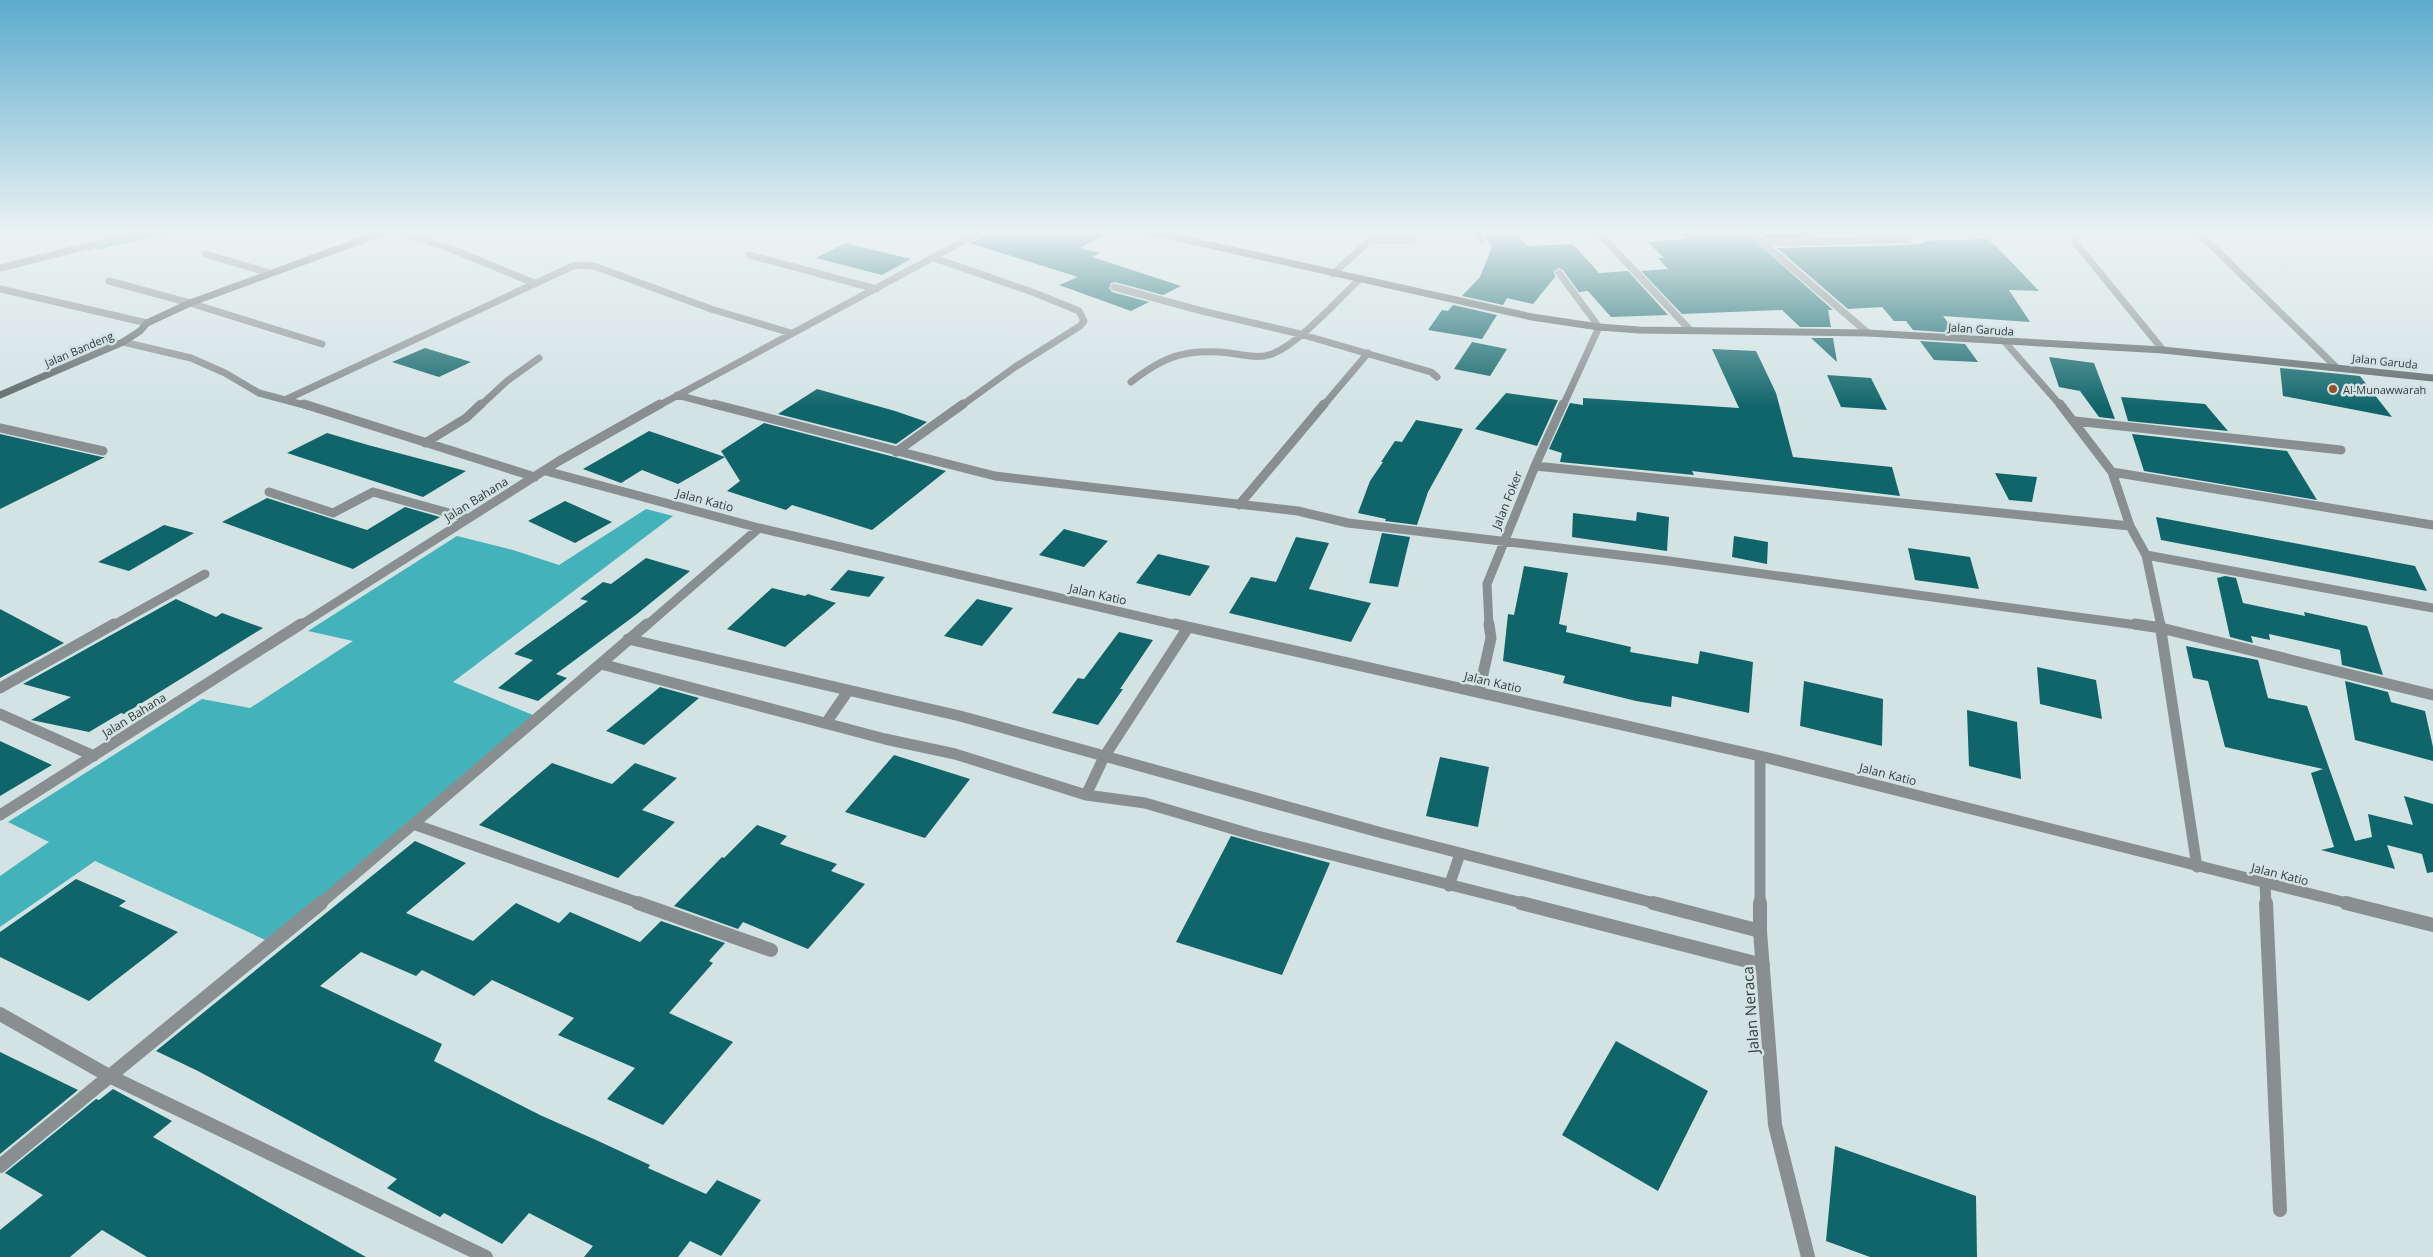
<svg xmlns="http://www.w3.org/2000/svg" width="2433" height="1257" viewBox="0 0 2433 1257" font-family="'Open Sans',sans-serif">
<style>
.forest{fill:#44b2ba}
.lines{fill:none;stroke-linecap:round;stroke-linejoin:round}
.stream{stroke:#289da5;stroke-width:6}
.building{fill:#10656a}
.street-far3{stroke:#898f90;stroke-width:7}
.street-far2{stroke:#898f90;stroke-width:9}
.street-far1{stroke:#898f90;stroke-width:11}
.street{stroke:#898f90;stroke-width:14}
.secondary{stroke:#60696a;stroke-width:7}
.poi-dot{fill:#955122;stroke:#d3e3e4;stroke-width:2}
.labels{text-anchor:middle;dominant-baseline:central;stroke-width:5;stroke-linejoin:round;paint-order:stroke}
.far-street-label{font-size:11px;fill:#343b3b;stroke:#d3e3e4}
.far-poi-label{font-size:11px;fill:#343b3b;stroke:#d3e3e4;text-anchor:start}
.street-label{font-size:12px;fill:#343b3b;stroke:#d3e3e4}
.near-street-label{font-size:15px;fill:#343b3b;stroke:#d3e3e4}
</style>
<rect width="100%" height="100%" fill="#d3e3e4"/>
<path class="forest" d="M 646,509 L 673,516 L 453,682 L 540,718 L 272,943 L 95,861 L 0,927 L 0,876 L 49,842 L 8,822 L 202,699 L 250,708 L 353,641 L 308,631 L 457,536 L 513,550 L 559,565 Z"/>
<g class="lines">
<path class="stream" d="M 98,246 L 169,231"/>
</g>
<path class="building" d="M 987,231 L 1112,231 L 1080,248 L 1100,253 L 1092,257 L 1181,286 L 1163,295 L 1115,282 L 1111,283 L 1109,288 L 1112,292 L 1149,302 L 1131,311 L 1059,285 L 1078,277 L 970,243 L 985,236 Z
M 1680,231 L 1744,231 L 1833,310 L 1828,310 L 1831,327 L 1800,327 L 1782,310 L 1682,314 L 1641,271 L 1668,269 L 1658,258 L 1664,258 L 1648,242 L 1689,239 Z
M 1758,231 L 1808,231 L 1815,237 L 1765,238 Z
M 1515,232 L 1527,246 L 1573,244 L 1599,273 L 1628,271 L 1668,315 L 1611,317 L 1588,291 L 1579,292 L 1563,270 L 1559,268 L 1554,271 L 1555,277 L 1533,304 L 1507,298 L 1503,305 L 1462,296 L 1480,277 L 1492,247 L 1484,234 Z
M 1987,239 L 1997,247 L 2039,291 L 2009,290 L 2030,322 L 1943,316 L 1956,333 L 1913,330 L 1906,321 L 1894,321 L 1882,307 L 1848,309 L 1777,248 L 1906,245 L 1925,243 L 1923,241 Z
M 845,243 L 911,259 L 882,275 L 816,258 Z
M 1453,305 L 1497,315 L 1482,339 L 1428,330 L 1442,310 L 1448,311 Z
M 1811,338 L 1833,338 L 1837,362 Z
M 1920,341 L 1965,344 L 1978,362 L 1934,360 Z
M 1472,342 L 1507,349 L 1490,376 L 1454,369 Z
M 425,348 L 471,362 L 439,377 L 392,362 Z
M 1712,349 L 1756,351 L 1776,393 L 1793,457 L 1892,467 L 1900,496 L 1692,471 L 1694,475 L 1560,462 L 1562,453 L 1549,449 L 1570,403 L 1583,405 L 1583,398 L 1739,408 Z
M 2049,357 L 2094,363 L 2115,419 L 2099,417 L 2080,391 L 2059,387 Z
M 2280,368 L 2360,376 L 2392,417 L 2283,396 Z
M 1827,375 L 1871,378 L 1887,410 L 1841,407 Z
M 817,389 L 895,411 L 927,422 L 896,444 L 778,414 Z
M 1506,393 L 1558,400 L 1537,446 L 1475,429 Z
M 2121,397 L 2205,404 L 2228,431 L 2128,421 Z
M 1416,420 L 1463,429 L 1428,492 L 1417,525 L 1385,521 L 1386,519 L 1358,513 L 1370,481 L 1383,462 L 1381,462 L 1395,441 L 1402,442 Z
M 764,423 L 902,459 L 946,471 L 872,530 L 792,505 L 786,510 L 727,491 L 740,481 L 725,457 L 678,484 L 642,470 L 621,483 L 583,469 L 649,431 L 725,457 L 721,451 Z
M 327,433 L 368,445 L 466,471 L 423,497 L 287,453 Z
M 0,434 L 102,457 L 105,457 L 0,509 Z
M 2132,434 L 2287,451 L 2317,500 L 2144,471 Z
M 1995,473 L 2037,477 L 2032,502 L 2009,500 Z
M 267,498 L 367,530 L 405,507 L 440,517 L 353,569 L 222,522 Z
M 565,501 L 612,522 L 575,543 L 528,521 Z
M 1637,512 L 1669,517 L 1667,551 L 1572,537 L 1573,513 L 1636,521 Z
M 2156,517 L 2415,566 L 2427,591 L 2161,540 Z
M 164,525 L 194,533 L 129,571 L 98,562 Z
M 1064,529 L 1108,541 L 1084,567 L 1039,555 Z
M 1382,533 L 1410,537 L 1398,587 L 1369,583 Z
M 1734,536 L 1768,542 L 1767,564 L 1732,557 Z
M 1296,537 L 1329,543 L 1309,589 L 1371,603 L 1351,642 L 1229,613 L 1251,577 L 1276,582 Z
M 1908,548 L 1970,557 L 1979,589 L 1915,580 Z
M 1158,554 L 1210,566 L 1190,596 L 1136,583 Z
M 646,558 L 690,571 L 637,614 L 556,674 L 567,678 L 538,701 L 498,688 L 533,660 L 514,654 L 588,601 L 580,599 L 603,582 L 611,584 Z
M 1524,566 L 1568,573 L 1559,624 L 1567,626 L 1566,632 L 1631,647 L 1630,652 L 1698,664 L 1700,651 L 1753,662 L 1749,713 L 1672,696 L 1671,707 L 1636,701 L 1563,683 L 1565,676 L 1503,661 L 1508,614 L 1514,615 Z
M 848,570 L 885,577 L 869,597 L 830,590 Z
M 2225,576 L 2236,578 L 2243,603 L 2305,616 L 2304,612 L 2367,626 L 2383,675 L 2342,665 L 2340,650 L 2269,634 L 2270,640 L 2251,636 L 2253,643 L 2230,637 L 2217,578 Z
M 772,588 L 805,596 L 808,594 L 836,603 L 785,647 L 727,629 Z
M 176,599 L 216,617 L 222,613 L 263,628 L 124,714 L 121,713 L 89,732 L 31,720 L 71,697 L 23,684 Z
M 977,599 L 1013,608 L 982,646 L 944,636 Z
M 0,609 L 64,643 L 0,678 Z
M 1119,632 L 1153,640 L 1120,689 L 1123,689 L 1098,725 L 1052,713 L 1078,678 L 1084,679 Z
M 2186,646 L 2258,660 L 2268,698 L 2307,706 L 2355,841 L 2372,837 L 2368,814 L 2413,825 L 2404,796 L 2433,804 L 2433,872 L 2427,873 L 2422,854 L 2387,845 L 2395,869 L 2321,850 L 2334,847 L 2311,773 L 2323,769 L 2225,747 L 2208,681 L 2193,678 Z
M 2037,667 L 2096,680 L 2102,719 L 2040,704 Z
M 1804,681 L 1883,699 L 1882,746 L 1800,726 Z
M 2345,681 L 2388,692 L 2391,702 L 2425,711 L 2433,747 L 2433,761 L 2355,740 Z
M 660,687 L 699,698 L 644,745 L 606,731 Z
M 1967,710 L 2017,722 L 2021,779 L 1969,766 Z
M 0,741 L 52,765 L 0,796 Z
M 894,755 L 970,779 L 925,838 L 845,812 Z
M 1440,757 L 1489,767 L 1478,827 L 1426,816 Z
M 552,763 L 612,784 L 635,763 L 677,778 L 642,810 L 675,822 L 618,878 L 479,825 Z
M 757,825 L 787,836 L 780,844 L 837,864 L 831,871 L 865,884 L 808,949 L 743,922 L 738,929 L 674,906 L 722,857 L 724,858 Z
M 1231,836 L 1330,863 L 1282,975 L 1176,942 Z
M 415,841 L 466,863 L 406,913 L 473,941 L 516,903 L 559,923 L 570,912 L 640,942 L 661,921 L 725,943 L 709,961 L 713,963 L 669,1013 L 733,1042 L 663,1125 L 607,1099 L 635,1068 L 558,1035 L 574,1018 L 492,980 L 474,996 L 422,970 L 416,976 L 361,952 L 320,986 L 442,1044 L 434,1061 L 540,1115 L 596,1140 L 650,1165 L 648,1168 L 706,1194 L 717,1180 L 761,1200 L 721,1256 L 690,1241 L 678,1257 L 584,1257 L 593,1246 L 529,1213 L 502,1244 L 444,1213 L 440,1217 L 387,1188 L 397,1179 L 198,1071 L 156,1051 Z
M 76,879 L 126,901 L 119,906 L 178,932 L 89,1001 L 0,957 L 0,932 Z
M 1616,1041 L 1708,1091 L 1658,1191 L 1562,1135 Z
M 0,1052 L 78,1090 L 0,1154 Z
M 113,1089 L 172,1121 L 153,1137 L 366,1257 L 147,1257 L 102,1230 L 70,1257 L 0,1257 L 0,1230 L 43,1195 L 5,1173 L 96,1099 L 99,1100 Z
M 1835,1146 L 1976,1196 L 1977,1257 L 1870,1257 L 1826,1241 Z"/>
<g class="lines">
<path class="street-far3" d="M 398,231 L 454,250 L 534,283
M 1474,231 L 1482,240
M 1597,231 L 1690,330
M 1749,231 L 1868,333
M 2197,231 L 2335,366
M 2430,231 L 2433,234
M 1373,240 L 1412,240
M 2074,241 L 2163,350
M 1764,243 L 1906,240
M 205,254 L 270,273
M 749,255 L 876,289
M 934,258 L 1035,293 L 1079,311 L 1084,321 L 1080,326 L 1015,367 L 961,406
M 0,268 L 148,231
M 1559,273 L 1599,327 L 1563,406
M 1333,274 L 1380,231
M 109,281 L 190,303 L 322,344
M 1114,287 L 1202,311 L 1300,334 L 1431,372 L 1437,377
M 0,289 L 147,323
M 2004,341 L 2061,406
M 123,342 L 191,358 L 225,373 L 259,393 L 308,406
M 1131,382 C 1164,356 1187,348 1230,353 C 1243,355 1258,359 1272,354 C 1300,343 1336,301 1359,280
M 677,395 L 719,406
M 287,399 L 575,265 L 594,266 L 711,309 L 791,333
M 480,406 L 507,381 L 539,358
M 658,406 L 982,231
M 1323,406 L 1368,353"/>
<path class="street-far2" d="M 304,404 L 535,477
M 714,404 L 995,476 L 1298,511 L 1348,523 L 1669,561 L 2144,626
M 2060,404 L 2112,472 L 2130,526 L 2146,555 L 2161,626
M 2075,421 L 2341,450
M 0,428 L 103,451
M 425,443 L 466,418 L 481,404
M 896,452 L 963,404
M 1535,466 L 2130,526
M 546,471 L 759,528 L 1181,626
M 2112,472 L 2433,525
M 269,492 L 333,513 L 373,492 L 467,518
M 1239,505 L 1324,404
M 2146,555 L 2433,608
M 112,626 L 205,574
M 299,626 L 559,461 L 660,404
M 646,626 L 759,528
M 1489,626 L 1487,584 L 1535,466 L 1563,404"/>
<path class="street-far1" d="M 1175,624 L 1760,756 L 2351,904
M 2135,624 L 2161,628 L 2433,695
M 2160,624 L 2197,867
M 628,639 L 960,716 L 1382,833 L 1658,904
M 601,664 L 885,739 L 955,754 L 1086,795 L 1145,803 L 1257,836 L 1526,904
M 0,688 L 114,624
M 1479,692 L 1491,638 L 1489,624
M 0,714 L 94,756
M 826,723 L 848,691
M 1760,756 L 1760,904
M 1086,795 L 1104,757 L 1187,629
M 0,815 L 301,624
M 416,825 L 642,904
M 2265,884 L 2266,904
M 1449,886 L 1460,854
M 320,904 L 647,624"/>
<path class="street" d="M 638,903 L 771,950
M 1521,903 L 1763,965
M 1653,903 L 1760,931
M 1760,903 L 1760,931 L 1775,1125 L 1808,1257
M 2266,903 L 2280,1210
M 2346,903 L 2433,925
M 0,1014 L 109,1076 L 486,1257
M 0,1166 L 321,903"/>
<path class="secondary" d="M 1147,231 L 1532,317 L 1599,327 L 1639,330 L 1868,333 L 2163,350 L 2433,378
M 0,395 L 123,342 L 140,331 L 147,323 L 190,303 L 387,231"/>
</g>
<linearGradient id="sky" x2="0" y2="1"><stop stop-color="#5babcd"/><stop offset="0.57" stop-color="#ebf2f3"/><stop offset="1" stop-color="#ebf2f3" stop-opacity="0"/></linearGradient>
<rect width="2433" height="407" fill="url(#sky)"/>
<circle class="poi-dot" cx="2333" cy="389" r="5"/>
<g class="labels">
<g class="far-street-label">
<text transform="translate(1981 329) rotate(4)">Jalan Garuda</text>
<text transform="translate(79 349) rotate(-23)">Jalan Bandeng</text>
<text transform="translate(2385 361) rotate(6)">Jalan Garuda</text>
</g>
<g class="far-poi-label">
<text x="2343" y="389">Al-Munawwarah</text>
</g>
<g class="street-label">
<text transform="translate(476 499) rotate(-32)">Jalan Bahana</text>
<text transform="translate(705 500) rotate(15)">Jalan Katio</text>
<text transform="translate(1507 500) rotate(-68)">Jalan Foker</text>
<text transform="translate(1098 594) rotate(13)">Jalan Katio</text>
<text transform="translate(1493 682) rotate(13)">Jalan Katio</text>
<text transform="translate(134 715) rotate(-32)">Jalan Bahana</text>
<text transform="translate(1888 774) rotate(14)">Jalan Katio</text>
<text transform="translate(2280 874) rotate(14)">Jalan Katio</text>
</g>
<g class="near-street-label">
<text transform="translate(1750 1010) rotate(-94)">Jalan Neraca</text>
</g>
</g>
</svg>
